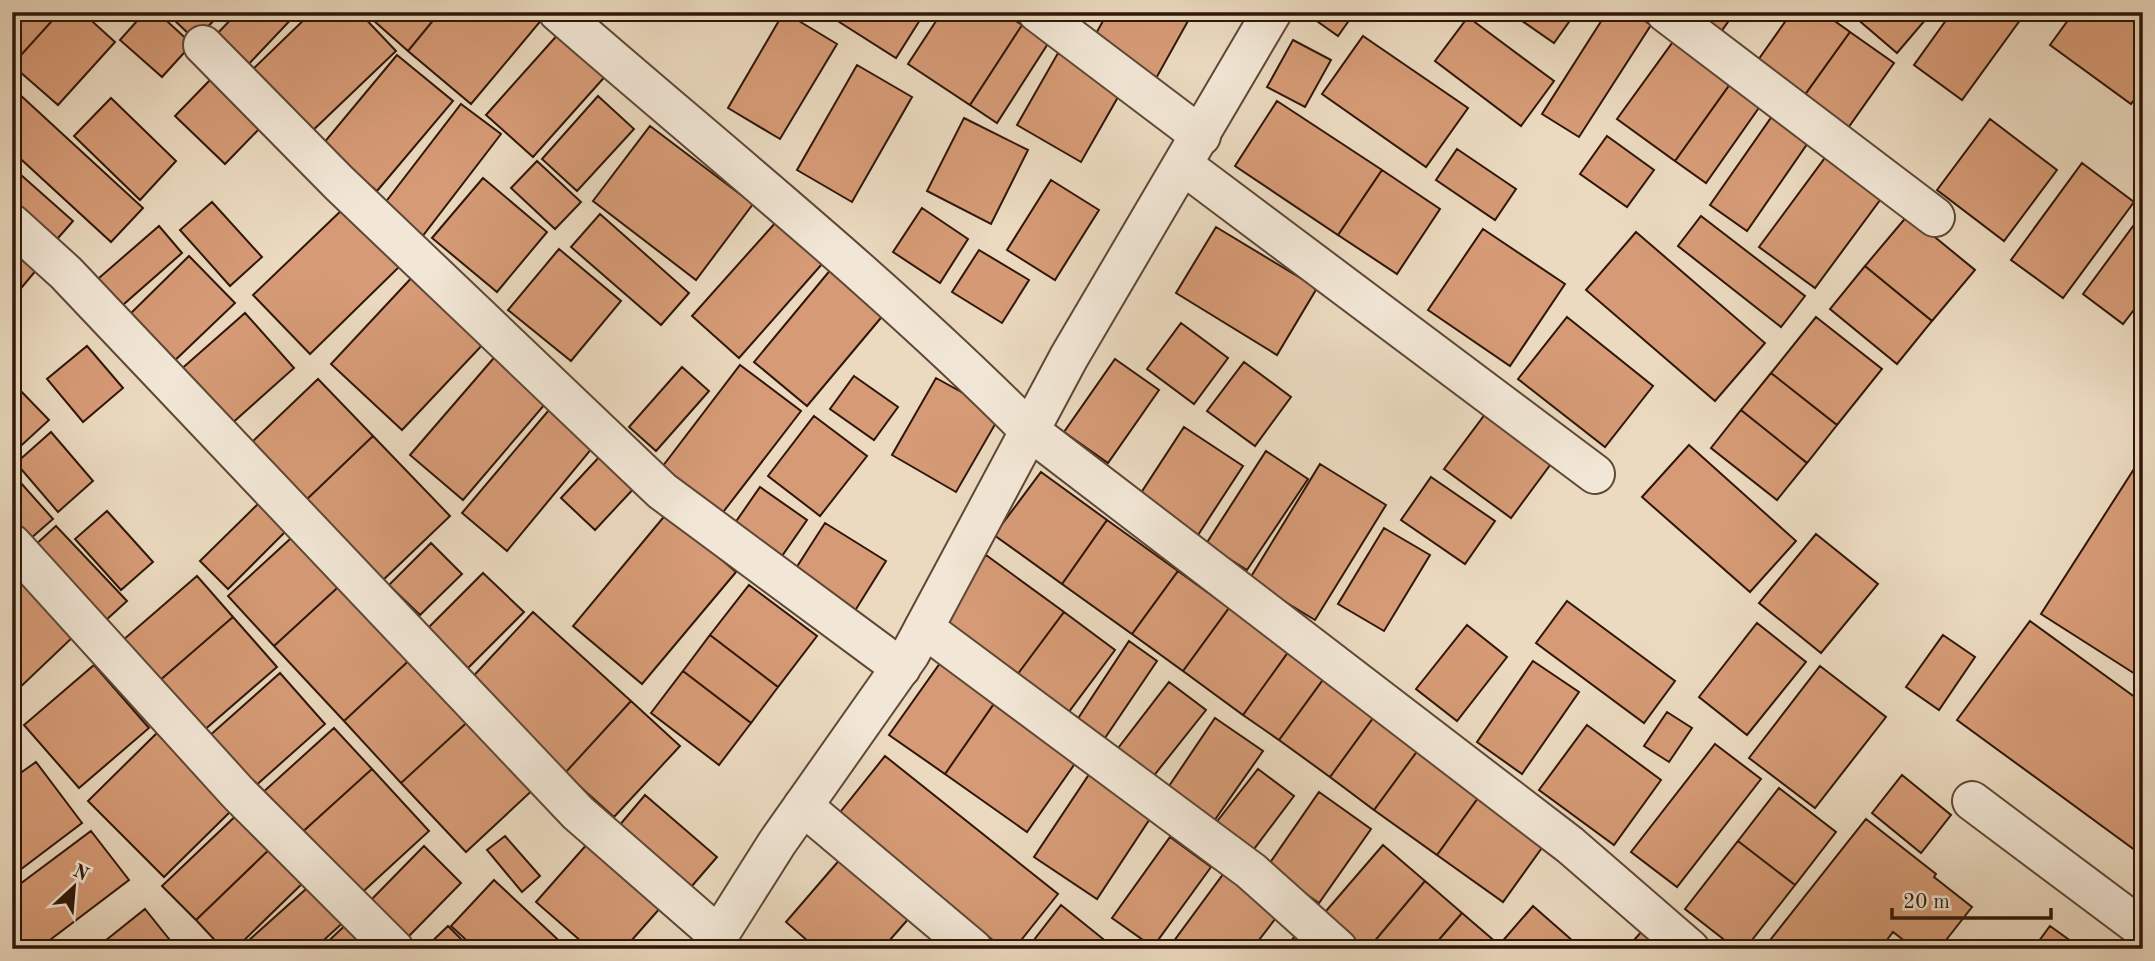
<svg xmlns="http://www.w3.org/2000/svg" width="2155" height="961" viewBox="0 0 2155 961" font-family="'Old Standard TT',serif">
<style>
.building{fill:#d69b76;stroke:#301608;stroke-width:2}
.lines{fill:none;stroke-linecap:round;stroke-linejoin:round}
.minor-casing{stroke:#5f4736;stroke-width:42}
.tertiary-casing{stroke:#5f4736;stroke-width:42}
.minor{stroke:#f2e7d6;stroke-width:38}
.tertiary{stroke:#f2e7d6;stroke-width:38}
</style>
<rect width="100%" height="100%" fill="#ebdac0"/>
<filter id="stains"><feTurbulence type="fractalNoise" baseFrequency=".00286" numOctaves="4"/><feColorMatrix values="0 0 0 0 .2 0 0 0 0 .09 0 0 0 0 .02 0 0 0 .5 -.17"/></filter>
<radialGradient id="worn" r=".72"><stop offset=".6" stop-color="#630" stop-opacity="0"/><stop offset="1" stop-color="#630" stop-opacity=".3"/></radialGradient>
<path class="building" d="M 12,12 L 60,12 L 12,65 Z
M 60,12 L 82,12 L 115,42 L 58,105 L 12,65 Z
M 145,12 L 157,12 L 192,44 L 162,77 L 120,40 Z
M 166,12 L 222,12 L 195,40 Z
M 238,12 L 298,12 L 245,68 L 213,38 Z
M 312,12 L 359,12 L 396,51 L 308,135 L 249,73 Z
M 364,12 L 440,12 L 408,51 Z
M 440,12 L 538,12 L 544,17 L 471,104 L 408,51 Z
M 784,12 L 837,44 L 780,139 L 728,108 Z
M 837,12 L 925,12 L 896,58 L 833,18 Z
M 942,12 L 1002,12 L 1022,25 L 970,105 L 908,64 Z
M 1108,12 L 1193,12 L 1154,82 L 1089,46 Z
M 1319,12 L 1355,12 L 1338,36 L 1314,19 Z
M 1509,12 L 1576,12 L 1554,43 Z
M 1607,12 L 1631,12 L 1651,25 L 1579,137 L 1542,114 Z
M 1685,12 L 1735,12 L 1718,36 Z
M 1792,12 L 1822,12 L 1850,32 L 1804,96 L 1756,63 Z
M 1849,12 L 1932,12 L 1897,53 Z
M 1952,12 L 2026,12 L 1962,100 L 1914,65 Z
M 2074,12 L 2143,12 L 2143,88 L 2131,104 L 2050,45 Z
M 1468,17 L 1554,81 L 1521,126 L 1435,61 Z
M 1022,25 L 1049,42 L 997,123 L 970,105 Z
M 561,31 L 609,72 L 533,157 L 486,115 Z
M 1850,32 L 1894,63 L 1848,128 L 1804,96 Z
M 1363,36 L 1468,108 L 1426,167 L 1322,94 Z
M 1675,39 L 1733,80 L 1675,161 L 1617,119 Z
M 1293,40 L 1331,60 L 1305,107 L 1267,87 Z
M 1058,53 L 1122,90 L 1081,162 L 1017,125 Z
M 397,55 L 453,101 L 377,191 L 322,145 Z
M 857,65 L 912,97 L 852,202 L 797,170 Z
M 211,79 L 261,127 L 225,164 L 175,116 Z
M 1733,80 L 1763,102 L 1706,183 L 1675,161 Z
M 18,93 L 143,208 L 111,242 L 12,151 L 12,99 Z
M 598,96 L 634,129 L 577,191 L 542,159 Z
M 111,98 L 176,161 L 140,200 L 74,136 Z
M 1277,101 L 1382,170 L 1338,235 L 1235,166 Z
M 461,104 L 501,134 L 418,242 L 378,212 Z
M 1775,112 L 1812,137 L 1747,231 L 1710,205 Z
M 964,118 L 1028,150 L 991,224 L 927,191 Z
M 1990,119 L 2057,170 L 2004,241 L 1937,190 Z
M 650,126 L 753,204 L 696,280 L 593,201 Z
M 1607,136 L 1654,170 L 1627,207 L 1580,174 Z
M 1457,149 L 1516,189 L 1495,220 L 1436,180 Z
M 1830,151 L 1886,192 L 1815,288 L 1759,247 Z
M 537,161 L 581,202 L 555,229 L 511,188 Z
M 2082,163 L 2134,202 L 2063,298 L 2011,260 Z
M 12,167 L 73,221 L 51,246 L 12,212 Z
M 1382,170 L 1440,209 L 1397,274 L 1338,235 Z
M 483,178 L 547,232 L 497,292 L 432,238 Z
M 1051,180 L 1099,210 L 1055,280 L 1007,250 Z
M 212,202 L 262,257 L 230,286 L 180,230 Z
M 345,207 L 401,265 L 310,354 L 253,295 Z
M 922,208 L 968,239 L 940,283 L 893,252 Z
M 600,214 L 689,293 L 661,325 L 571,247 Z
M 2142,214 L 2143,298 L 2123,324 L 2083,294 Z
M 1908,215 L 1975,270 L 1932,321 L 1865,266 Z
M 1701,216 L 1805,296 L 1781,327 L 1678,246 Z
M 776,222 L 822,264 L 739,358 L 692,316 Z
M 159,226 L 182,253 L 116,311 L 92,284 Z
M 1216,227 L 1317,288 L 1277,355 L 1176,293 Z
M 1483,229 L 1565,284 L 1510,366 L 1428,310 Z
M 1636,232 L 1765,343 L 1715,401 L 1586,290 Z
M 12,236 L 43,262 L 12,299 Z
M 559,249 L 621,301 L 571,361 L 508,310 Z
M 979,250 L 1029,280 L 1002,323 L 952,292 Z
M 189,256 L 235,303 L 169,366 L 123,321 Z
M 1865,266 L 1932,321 L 1897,364 L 1830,309 Z
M 832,268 L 885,313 L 807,406 L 754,362 Z
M 416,273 L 487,340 L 402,430 L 331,364 Z
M 245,313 L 294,368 L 220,434 L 170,379 Z
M 1567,317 L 1653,386 L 1605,447 L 1518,379 Z
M 1816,317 L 1882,369 L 1837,425 L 1771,373 Z
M 1181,323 L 1228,358 L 1194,404 L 1147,369 Z
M 87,346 L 123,388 L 83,422 L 47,379 Z
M 499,352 L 551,397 L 463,500 L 410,455 Z
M 1115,359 L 1159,390 L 1108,463 L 1064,432 Z
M 1244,362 L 1291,397 L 1255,446 L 1207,411 Z
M 740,365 L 801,411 L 717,520 L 656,475 Z
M 682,367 L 709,391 L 656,451 L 629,427 Z
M 1771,373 L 1837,425 L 1807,463 L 1741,410 Z
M 854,376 L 898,407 L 874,440 L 830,409 Z
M 936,378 L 1001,414 L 956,492 L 892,455 Z
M 318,379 L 373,436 L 304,502 L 249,445 Z
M 14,384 L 49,420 L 12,454 L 12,386 Z
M 554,404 L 598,441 L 507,551 L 462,513 Z
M 1492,405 L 1559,453 L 1511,518 L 1444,469 Z
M 1741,410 L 1807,463 L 1777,500 L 1711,448 Z
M 814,416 L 867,456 L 820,516 L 768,476 Z
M 1184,427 L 1243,466 L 1196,538 L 1137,499 Z
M 51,432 L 93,481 L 58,512 L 16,463 Z
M 373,436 L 450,516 L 381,582 L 304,502 Z
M 1689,445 L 1796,541 L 1750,592 L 1642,497 Z
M 1266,451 L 1308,479 L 1247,570 L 1206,544 Z
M 602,454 L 637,485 L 595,530 L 561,498 Z
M 2143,455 L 2143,679 L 2041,614 Z
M 1320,464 L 1386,505 L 1315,620 L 1249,580 Z
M 1041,472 L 1107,520 L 1062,584 L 994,535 Z
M 12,473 L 53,519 L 30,539 L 12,520 Z
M 1431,477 L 1495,521 L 1465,564 L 1401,520 Z
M 760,487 L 807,520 L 775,566 L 728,533 Z
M 262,500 L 290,527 L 228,589 L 200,561 Z
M 107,511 L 153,562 L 121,590 L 75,539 Z
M 667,513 L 736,572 L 642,684 L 573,626 Z
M 1107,520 L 1178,571 L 1132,634 L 1062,584 Z
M 825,523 L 886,561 L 853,614 L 791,576 Z
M 56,526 L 127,601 L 105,621 L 34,546 Z
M 1384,528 L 1430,555 L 1384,631 L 1338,604 Z
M 301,529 L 347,579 L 274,646 L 228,596 Z
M 1816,534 L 1878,584 L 1821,653 L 1759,603 Z
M 431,543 L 462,574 L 420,615 L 389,585 Z
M 986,555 L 1064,612 L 1014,679 L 937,622 Z
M 12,566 L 76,634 L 12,695 Z
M 1178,571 L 1229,608 L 1183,671 L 1132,634 Z
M 483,573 L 524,612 L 468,668 L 428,628 Z
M 197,576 L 233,617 L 151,688 L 115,647 Z
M 347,579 L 416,654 L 344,721 L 274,646 Z
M 749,585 L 817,636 L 778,687 L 710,635 Z
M 1567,601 L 1675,681 L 1644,723 L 1536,643 Z
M 1229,608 L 1289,651 L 1243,715 L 1183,671 Z
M 533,612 L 631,701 L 565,773 L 466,684 Z
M 1064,612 L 1115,650 L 1065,717 L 1014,679 Z
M 233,617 L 277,667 L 195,738 L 151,688 Z
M 2030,621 L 2143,703 L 2143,856 L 1957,720 Z
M 1757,623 L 1806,662 L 1747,735 L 1699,697 Z
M 1467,625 L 1507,657 L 1457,721 L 1416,689 Z
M 710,635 L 778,687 L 751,723 L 683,671 Z
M 1943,635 L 1975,657 L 1939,710 L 1906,687 Z
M 1129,641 L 1157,661 L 1105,738 L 1077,720 Z
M 1289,651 L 1325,677 L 1279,740 L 1243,715 Z
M 416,654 L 474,716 L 401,783 L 344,721 Z
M 943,659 L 998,698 L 945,774 L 889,735 Z
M 1533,661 L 1579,692 L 1522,774 L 1477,742 Z
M 94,665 L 149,728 L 79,788 L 24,725 Z
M 1820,666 L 1886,717 L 1815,808 L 1749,758 Z
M 683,671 L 751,723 L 719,765 L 651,713 Z
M 280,673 L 325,724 L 253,788 L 208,737 Z
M 1325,677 L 1376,714 L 1330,777 L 1279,740 Z
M 1169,682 L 1206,710 L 1148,783 L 1112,756 Z
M 998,698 L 1081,755 L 1027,832 L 945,774 Z
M 631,701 L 680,746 L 614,817 L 565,773 Z
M 1667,712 L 1692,728 L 1669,762 L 1644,746 Z
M 1376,714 L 1421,746 L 1374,810 L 1330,777 Z
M 474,716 L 538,785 L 466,852 L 401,783 Z
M 1215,718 L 1263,751 L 1214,821 L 1167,789 Z
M 1587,725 L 1661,780 L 1614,845 L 1539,790 Z
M 334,728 L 372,769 L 299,835 L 261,794 Z
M 161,729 L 237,805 L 164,877 L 88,801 Z
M 1715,744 L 1761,779 L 1677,887 L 1631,852 Z
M 1421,746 L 1483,791 L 1437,855 L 1374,810 Z
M 885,756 L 1058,894 L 1014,949 L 1004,949 L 837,816 Z
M 36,762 L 82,823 L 12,876 L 12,779 Z
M 1094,767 L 1157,808 L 1097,899 L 1034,857 Z
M 372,769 L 429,831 L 356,898 L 299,835 Z
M 1258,769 L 1294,796 L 1245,861 L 1208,833 Z
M 1902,775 L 1951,815 L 1921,853 L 1872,813 Z
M 1779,788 L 1836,832 L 1795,885 L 1738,841 Z
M 1483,791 L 1549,838 L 1503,902 L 1437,855 Z
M 1319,792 L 1371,829 L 1319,903 L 1267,867 Z
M 645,795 L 717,857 L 685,894 L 613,833 Z
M 243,809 L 276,843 L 196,920 L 162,886 Z
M 1866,819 L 1936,874 L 1934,877 L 1972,907 L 1939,949 L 1915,949 L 1893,932 L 1880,949 L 1763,949 Z
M 91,831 L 129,880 L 38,949 L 12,949 L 12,890 Z
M 505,836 L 540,876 L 522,892 L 487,850 Z
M 1170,837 L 1211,867 L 1153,947 L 1112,918 Z
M 1738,841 L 1795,885 L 1745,949 L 1736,949 L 1685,909 Z
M 276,843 L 309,877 L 235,949 L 223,949 L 196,920 Z
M 588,843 L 661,907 L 624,949 L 590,949 L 536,902 Z
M 1383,845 L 1425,881 L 1368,949 L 1355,949 L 1320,918 Z
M 424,846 L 461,883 L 408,937 L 370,901 Z
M 842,857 L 910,917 L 882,949 L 817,949 L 786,922 Z
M 1224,873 L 1279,914 L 1252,949 L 1168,949 Z
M 494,880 L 568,949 L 476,949 L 451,926 Z
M 315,881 L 348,918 L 314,949 L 239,949 Z
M 1425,881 L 1462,913 L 1431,949 L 1368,949 Z
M 1061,905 L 1113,947 L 1112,949 L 1027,949 Z
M 1533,906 L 1582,949 L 1505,949 L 1500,944 Z
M 145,909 L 177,949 L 95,949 Z
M 1462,913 L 1497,943 L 1492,949 L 1431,949 Z
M 353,918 L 382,949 L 320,949 Z
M 1651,921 L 1682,949 L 1626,949 Z
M 448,926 L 471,949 L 424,949 Z
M 2050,926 L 2082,949 L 2033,949 Z
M 1295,936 L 1311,949 L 1285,949 Z"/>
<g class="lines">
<g class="minor-casing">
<path id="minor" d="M 558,12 C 716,150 882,282 1030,431 L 1570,845 L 1690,949
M 1037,12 L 1201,136
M 1665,12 L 1935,217
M 203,45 L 339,183 L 662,491 L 901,668
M 1183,165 L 1595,474
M 12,224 L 66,273 L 578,813 L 719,936
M 12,544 L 238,793 L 394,949
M 924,628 L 1251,871 L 1338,949
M 1972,801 L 2143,929
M 803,806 L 973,949"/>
</g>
<g class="tertiary-casing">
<path id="tertiary" d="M 710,949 L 777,843 L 910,654 L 1069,357 L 1272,12"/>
</g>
<use href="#minor" class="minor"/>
<use href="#tertiary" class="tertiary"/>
</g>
<rect width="2155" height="961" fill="none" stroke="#ebdac0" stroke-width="42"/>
<rect x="14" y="14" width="2127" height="933" fill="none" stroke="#301608" stroke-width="3.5"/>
<rect x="21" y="21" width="2113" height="919" fill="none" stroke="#301608" stroke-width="2"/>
<g transform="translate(74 887) rotate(26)" stroke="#f2e7d6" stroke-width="5" paint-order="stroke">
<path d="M0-5L12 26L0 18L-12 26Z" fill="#301608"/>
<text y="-10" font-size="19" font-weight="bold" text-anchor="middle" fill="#301608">N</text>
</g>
<path d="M1892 908v10h159v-10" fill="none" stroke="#301608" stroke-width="3.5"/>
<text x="1903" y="908" font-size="21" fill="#301608" stroke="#f2e7d6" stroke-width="5" paint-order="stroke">20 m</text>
<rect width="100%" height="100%" filter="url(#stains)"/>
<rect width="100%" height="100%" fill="url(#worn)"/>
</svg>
